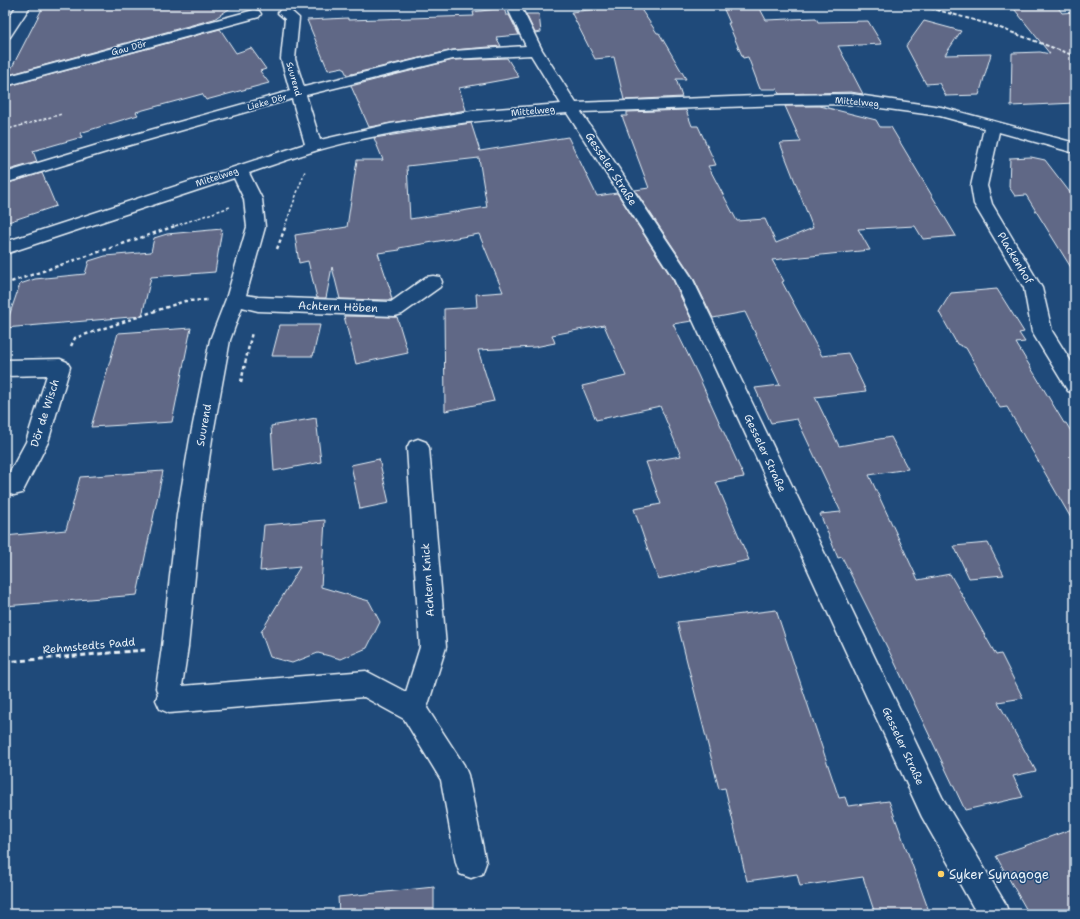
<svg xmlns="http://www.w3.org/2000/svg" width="1080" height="919" viewBox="0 0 1080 919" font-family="'Shantell Sans',sans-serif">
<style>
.building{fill:#616886;stroke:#e8f1f8;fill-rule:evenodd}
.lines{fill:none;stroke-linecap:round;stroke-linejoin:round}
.minor-casing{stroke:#e8f1f8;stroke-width:3}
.path-far2{stroke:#e8f1f8;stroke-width:1.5;stroke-dasharray:3 2;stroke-linecap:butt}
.path-far1{stroke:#e8f1f8;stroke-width:2.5;stroke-dasharray:3.5 3;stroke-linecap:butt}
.path{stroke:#e8f1f8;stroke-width:3;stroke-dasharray:5 3.5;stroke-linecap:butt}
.minor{fill:#1f4a7a;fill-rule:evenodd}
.rail{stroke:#e8f1f8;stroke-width:2;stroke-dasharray:4 2;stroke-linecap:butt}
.poi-dot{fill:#ffd166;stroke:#1f4a7a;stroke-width:1.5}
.labels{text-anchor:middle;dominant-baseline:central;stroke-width:3;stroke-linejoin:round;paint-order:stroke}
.far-street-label{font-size:9px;fill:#e8f1f8;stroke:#1f4a7a}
.street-label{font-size:11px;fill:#e8f1f8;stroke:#1f4a7a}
.near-poi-label{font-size:13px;fill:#e8f1f8;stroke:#1f4a7a;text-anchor:start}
</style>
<rect width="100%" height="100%" fill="#1f4a7a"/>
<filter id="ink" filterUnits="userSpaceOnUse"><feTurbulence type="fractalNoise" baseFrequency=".025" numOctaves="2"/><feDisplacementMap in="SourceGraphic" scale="8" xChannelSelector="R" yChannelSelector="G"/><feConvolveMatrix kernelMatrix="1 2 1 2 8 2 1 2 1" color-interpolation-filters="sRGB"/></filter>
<g filter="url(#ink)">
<path class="building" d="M 44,5 L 235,5 L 214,19 L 8,75 Z
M 632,5 L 638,5 L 657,33 L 659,33 L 686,79 L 676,79 L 682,97 L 624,100 L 614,57 L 595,59 L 571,12 Z
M 722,5 L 758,5 L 766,20 L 816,18 L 818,22 L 868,21 L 882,44 L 838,46 L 863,94 L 851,92 L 779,94 L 777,89 L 760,89 L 748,57 L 743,58 L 728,23 L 730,23 Z
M 1011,5 L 1056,5 L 1062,13 L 1075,12 L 1075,103 L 1011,106 L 1012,53 L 1040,52 L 1050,54 Z
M 504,8 L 506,15 L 509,15 L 519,35 L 496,37 L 501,46 L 453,50 L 347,75 L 343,67 L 328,70 L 307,20 L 348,18 L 348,20 L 474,16 L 473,12 Z
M 526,14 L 539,14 L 541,32 L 535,33 Z
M 924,21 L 961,31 L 945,55 L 991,54 L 979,95 L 946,96 L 939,83 L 926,84 L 906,46 Z
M 220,29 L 236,53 L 251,48 L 266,69 L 260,71 L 269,83 L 206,100 L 202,94 L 136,112 L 138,115 L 80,133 L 82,137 L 33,151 L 37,162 L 5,171 L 5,87 Z
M 507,58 L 519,77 L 459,88 L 466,110 L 369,127 L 351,86 L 453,60 Z
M 785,106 L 820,106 L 876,120 L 880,127 L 891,127 L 956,236 L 923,239 L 915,226 L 858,229 L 870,250 L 772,260 L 784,281 L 782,282 L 822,356 L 848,353 L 866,391 L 815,397 L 839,446 L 891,437 L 908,469 L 869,475 L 918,580 L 950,574 L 996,655 L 1001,654 L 1023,698 L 998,702 L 1036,771 L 1013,776 L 1023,797 L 965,810 L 894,661 L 842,557 L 838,558 L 820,514 L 841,512 L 797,419 L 771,423 L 755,388 L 780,385 L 745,312 L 713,318 L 693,277 L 635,190 L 649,188 L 622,116 L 627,116 L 627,112 L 686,110 L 692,126 L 698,126 L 716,165 L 708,166 L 737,221 L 765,219 L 776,243 L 813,228 L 780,143 L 801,142 Z
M 471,123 L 480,151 L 568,137 L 597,196 L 617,193 L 673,280 L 692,321 L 673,324 L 698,375 L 744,477 L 716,482 L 749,560 L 658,579 L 634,509 L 661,504 L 646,462 L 681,456 L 660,406 L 596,420 L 582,386 L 626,376 L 604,325 L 552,335 L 555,343 L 535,347 L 478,350 L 494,401 L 445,411 L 444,309 L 477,307 L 476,294 L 503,292 L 479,234 L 399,248 L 400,250 L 378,253 L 391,292 L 390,292 L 392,299 L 391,300 L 340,299 L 332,267 L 326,298 L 317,298 L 308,261 L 299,263 L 295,235 L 347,227 L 357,160 L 383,160 L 374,138 ZM 479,158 L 487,207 L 410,219 L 407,166 Z
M 1031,157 L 1045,160 L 1075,199 L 1075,274 L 1026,195 L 1015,196 L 1009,187 L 1010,158 Z
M 42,173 L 56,206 L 5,223 L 5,184 Z
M 222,229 L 215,272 L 151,277 L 142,316 L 5,328 L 20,284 L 35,279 L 85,274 L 89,261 L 105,256 L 151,252 L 154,238 L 167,234 Z
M 997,289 L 1024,332 L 1019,333 L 1025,342 L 1016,343 L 1064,423 L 1066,423 L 1075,438 L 1075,525 L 1007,407 L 1000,408 L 966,348 L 957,344 L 939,312 L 951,293 Z
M 344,316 L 397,317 L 408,353 L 356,364 Z
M 280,325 L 320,325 L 313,356 L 272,356 Z
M 191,328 L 172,422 L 91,427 L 118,333 Z
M 316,418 L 321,462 L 274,471 L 271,426 Z
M 379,459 L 389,503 L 360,509 L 351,465 Z
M 163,471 L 137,595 L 5,606 L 5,536 L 66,530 L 80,477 Z
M 325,520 L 321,587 L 369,601 L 380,622 L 367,648 L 341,659 L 318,653 L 292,663 L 270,657 L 261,632 L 300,567 L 260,571 L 264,525 Z
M 988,543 L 1004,575 L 969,578 L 954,546 Z
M 776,610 L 839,798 L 845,797 L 848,806 L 889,801 L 930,914 L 875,914 L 863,877 L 800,886 L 797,874 L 747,881 L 725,788 L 719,789 L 677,622 Z
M 1075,828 L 1075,914 L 1029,914 L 996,856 Z
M 434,887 L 434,914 L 339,914 L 338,897 Z"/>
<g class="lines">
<g class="minor-casing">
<path id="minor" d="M 17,5 L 31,5 L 10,37 L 5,38 L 5,24 Z
M 506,5 L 520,5 L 542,50 L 576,103 L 780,95 L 851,94 L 941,107 L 1075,143 L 1075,153 L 999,132 L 987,186 L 992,204 L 1042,288 L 1052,331 L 1075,368 L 1075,393 L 1068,391 L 1032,332 L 1024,288 L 974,204 L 971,186 L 984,128 L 940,116 L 851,104 L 780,105 L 581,112 L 692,278 L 942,797 L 1005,903 L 1009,914 L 977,914 L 922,817 L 674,279 L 567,113 C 483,120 399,127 318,150 C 295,157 272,165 249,173 L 262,199 L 265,227 L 246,295 L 258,297 L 391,302 L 426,277 L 433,276 L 440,277 L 442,282 L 440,287 L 402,314 L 395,316 L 258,311 L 242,307 L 230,340 L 212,439 L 201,515 L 188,647 L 182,686 L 366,671 L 406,692 L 420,647 L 407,448 L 410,442 L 418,439 L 426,442 L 429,448 L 446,647 L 427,708 L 464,765 L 468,775 L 486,863 L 482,874 L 471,878 L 460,874 L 456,863 L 441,780 L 404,719 L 364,697 L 169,713 L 160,709 L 156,700 L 158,694 L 156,688 L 162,647 L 177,515 L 190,439 L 210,340 L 226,299 L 247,227 L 244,199 L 234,178 L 5,254 L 5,242 L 305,144 L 292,99 L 116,149 L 5,183 L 5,173 L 104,143 L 290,91 L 281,59 L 285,19 L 278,13 L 280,10 L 290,10 L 299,18 L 295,59 L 304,87 L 453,51 L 526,46 ZM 531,55 L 561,104 L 472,111 L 390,124 L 320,140 L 306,95 L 453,59 Z
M 254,10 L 259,11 L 261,14 L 259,17 L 5,86 L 5,77 Z
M 60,359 L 67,362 L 70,367 L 48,442 L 22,493 L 14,495 L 6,493 L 5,481 L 26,442 L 47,375 L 5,376 L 5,360 Z"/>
</g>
<path class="path-far2" d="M 5,130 L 62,114
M 175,226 L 230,207
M 285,226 L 305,171"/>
<path class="path-far1" d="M 277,249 L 286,225
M 5,284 L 178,225
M 71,346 L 75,338 L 185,301 L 209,300
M 241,382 L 252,332"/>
<path class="path" d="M 5,662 L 145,650"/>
<use href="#minor" class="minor"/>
<path class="rail" d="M 919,5 L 992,25 L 1075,56"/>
</g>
</g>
<circle class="poi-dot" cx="941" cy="874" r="4"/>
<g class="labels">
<g class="far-street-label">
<text transform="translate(129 48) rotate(-15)">Gau Dör</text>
<text transform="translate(294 79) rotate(74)">Suurend</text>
<text transform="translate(267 102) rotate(-16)">Lieke Dör</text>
<text transform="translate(857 102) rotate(5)">Mittelweg</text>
<text transform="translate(533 111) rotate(-5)">Mittelweg</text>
<text transform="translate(217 177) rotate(-18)">Mittelweg</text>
</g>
<g class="street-label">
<text transform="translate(611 169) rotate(57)">Gesseler Straße</text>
<text transform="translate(1015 258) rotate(59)">Plackenhof</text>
<text transform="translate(338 307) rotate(2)">Achtern Höben</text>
<text transform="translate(45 413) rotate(-72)">Dör de Wisch</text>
<text transform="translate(204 425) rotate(-80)">Suurend</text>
<text transform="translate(765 453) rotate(65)">Gesseler Straße</text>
<text transform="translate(428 580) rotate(-94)">Achtern Knick</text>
<text transform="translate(89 646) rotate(-5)">Rehmstedts Padd</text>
<text transform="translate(903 746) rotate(65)">Gesseler Straße</text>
</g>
<g class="near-poi-label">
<text x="949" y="874">Syker Synagoge</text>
</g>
</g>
<rect width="1080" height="919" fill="none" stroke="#1f4a7a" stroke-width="20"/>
<rect x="10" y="10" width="1060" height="899" fill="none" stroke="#e8f1f8" stroke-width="1.5" filter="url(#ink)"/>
</svg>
